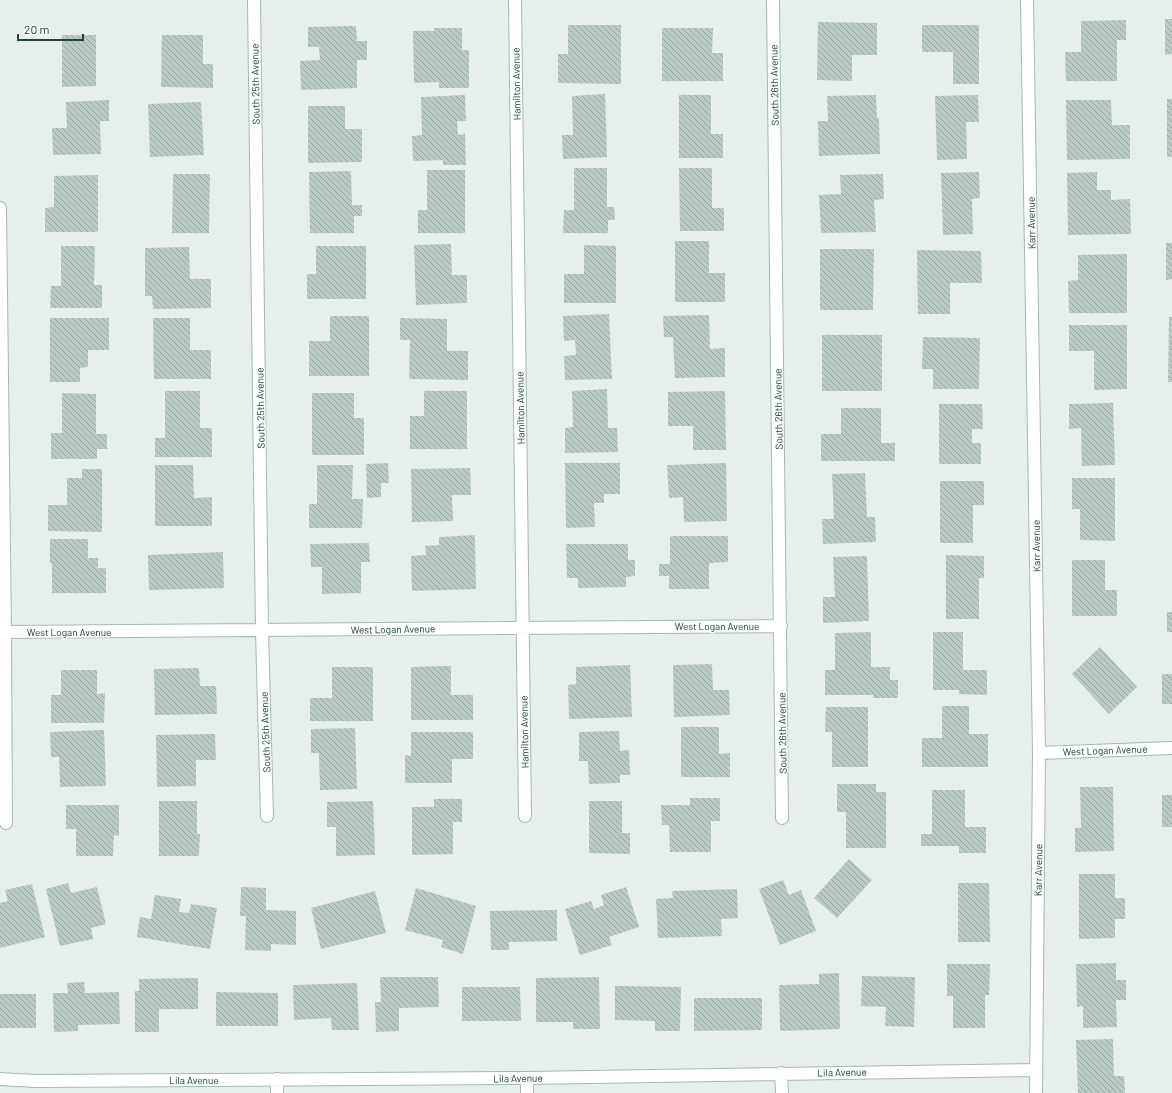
<svg xmlns="http://www.w3.org/2000/svg" width="1172" height="1093" viewBox="0 0 1172 1093" font-family="Barlow,sans-serif">
<style>
.building{fill:url(#building-back-hatch)}
.lines{fill:none;stroke-linecap:round;stroke-linejoin:round}
.minor-casing{stroke:#a8b8b2;stroke-width:14}
.minor{stroke:#fff;stroke-width:12}
.labels{text-anchor:middle;dominant-baseline:central;stroke-width:3;stroke-linejoin:round;paint-order:stroke}
.street-label{font-size:10px;fill:#24423a;stroke:#f7fbf9}
</style>
<defs>
<pattern id="building-back-hatch" width="6" height="6" patternUnits="userSpaceOnUse"><rect width="6" height="6" fill="#bbcac4"/><path d="M-1 5l2 2M0 0l6 6M5-1l2 2" fill="none" stroke="#98a6a0"/></pattern>
</defs>
<rect width="100%" height="100%" fill="#e6efeb"/>
<path class="building" d="M 1165,19 L 1172,19 L 1172,54 L 1165,55 Z
M 1126,20 L 1126,40 L 1117,40 L 1117,81 L 1066,81 L 1065,52 L 1081,52 L 1081,21 Z
M 818,22 L 877,23 L 877,55 L 852,55 L 852,81 L 817,80 Z
M 568,25 L 621,25 L 621,84 L 558,83 L 558,54 L 568,54 Z
M 922,25 L 979,25 L 979,84 L 953,84 L 953,52 L 922,52 Z
M 356,26 L 357,41 L 367,41 L 367,60 L 357,60 L 357,88 L 301,90 L 300,61 L 320,60 L 319,47 L 308,47 L 308,27 Z
M 434,28 L 462,28 L 462,50 L 469,50 L 469,88 L 439,88 L 439,82 L 414,83 L 413,31 L 434,31 Z
M 662,28 L 713,28 L 712,53 L 723,53 L 723,81 L 662,81 Z
M 62,35 L 96,35 L 96,86 L 62,87 Z
M 162,35 L 203,35 L 203,64 L 213,64 L 213,88 L 161,87 Z
M 605,94 L 607,157 L 563,159 L 562,135 L 573,135 L 572,96 Z
M 465,95 L 466,121 L 457,121 L 458,135 L 465,134 L 466,165 L 443,165 L 443,160 L 413,161 L 412,136 L 422,135 L 421,97 Z
M 679,95 L 711,95 L 711,134 L 723,134 L 723,158 L 679,158 Z
M 876,95 L 877,118 L 879,118 L 880,154 L 819,156 L 818,121 L 828,121 L 827,96 Z
M 978,95 L 979,122 L 966,122 L 967,159 L 937,160 L 935,96 Z
M 1167,99 L 1172,99 L 1172,157 L 1167,157 Z
M 109,100 L 109,121 L 100,121 L 101,154 L 53,155 L 52,128 L 67,128 L 66,102 Z
M 1066,100 L 1111,100 L 1112,125 L 1130,125 L 1130,159 L 1067,160 Z
M 201,102 L 204,155 L 150,157 L 148,104 Z
M 308,106 L 345,106 L 345,129 L 362,129 L 362,162 L 308,163 Z
M 574,168 L 607,168 L 607,207 L 614,207 L 615,220 L 608,220 L 608,233 L 563,233 L 564,210 L 574,210 Z
M 679,168 L 712,168 L 712,208 L 724,208 L 724,231 L 680,231 Z
M 427,170 L 465,170 L 465,233 L 418,233 L 418,210 L 427,210 Z
M 351,171 L 352,205 L 362,205 L 362,216 L 354,216 L 354,233 L 310,233 L 309,172 Z
M 979,172 L 980,198 L 972,199 L 973,234 L 943,235 L 941,173 Z
M 1097,172 L 1097,190 L 1111,190 L 1111,200 L 1130,199 L 1131,234 L 1068,235 L 1067,173 Z
M 173,174 L 210,174 L 209,233 L 172,233 Z
M 883,174 L 884,199 L 874,200 L 876,232 L 821,233 L 819,195 L 841,194 L 840,175 Z
M 98,175 L 98,232 L 45,232 L 45,208 L 54,207 L 54,176 Z
M 675,241 L 709,241 L 709,273 L 725,273 L 725,302 L 675,302 Z
M 1166,243 L 1172,243 L 1172,279 L 1166,280 Z
M 451,244 L 452,275 L 467,275 L 467,303 L 416,305 L 414,245 Z
M 584,245 L 616,246 L 616,303 L 564,303 L 564,274 L 584,274 Z
M 61,246 L 95,246 L 94,285 L 102,285 L 102,308 L 50,308 L 51,286 L 61,286 Z
M 316,246 L 366,246 L 366,299 L 307,299 L 307,274 L 316,274 Z
M 189,247 L 190,279 L 211,279 L 211,308 L 153,309 L 152,296 L 145,296 L 145,248 Z
M 820,249 L 874,249 L 873,310 L 820,310 Z
M 917,250 L 981,251 L 982,283 L 950,283 L 950,314 L 918,314 Z
M 1127,254 L 1127,313 L 1069,313 L 1068,281 L 1078,280 L 1078,255 Z
M 609,314 L 612,379 L 565,380 L 564,356 L 576,355 L 575,340 L 564,341 L 563,316 Z
M 709,315 L 710,349 L 725,348 L 725,377 L 675,378 L 673,337 L 664,337 L 663,316 Z
M 330,316 L 369,316 L 369,376 L 309,376 L 309,341 L 330,341 Z
M 1169,317 L 1172,317 L 1172,382 L 1168,382 Z
M 50,318 L 109,318 L 109,350 L 88,350 L 88,367 L 80,368 L 80,382 L 50,382 Z
M 153,318 L 190,318 L 190,350 L 211,350 L 211,379 L 154,379 Z
M 400,318 L 447,319 L 447,351 L 468,351 L 468,380 L 409,379 L 410,340 L 400,340 Z
M 1069,325 L 1127,325 L 1127,389 L 1094,390 L 1094,351 L 1069,351 Z
M 822,335 L 882,335 L 882,391 L 822,391 Z
M 923,337 L 980,338 L 979,389 L 933,389 L 933,369 L 922,369 Z
M 607,389 L 608,428 L 617,428 L 618,452 L 565,453 L 565,428 L 573,427 L 572,391 Z
M 165,391 L 200,391 L 200,428 L 212,428 L 212,457 L 155,457 L 155,438 L 165,438 Z
M 424,391 L 467,391 L 467,449 L 410,449 L 410,416 L 424,416 Z
M 725,391 L 726,450 L 693,450 L 693,426 L 668,426 L 668,392 Z
M 62,393 L 96,394 L 96,434 L 107,434 L 107,449 L 97,449 L 97,459 L 51,459 L 51,433 L 62,433 Z
M 312,393 L 354,393 L 354,418 L 364,418 L 364,455 L 312,455 Z
M 1113,403 L 1115,465 L 1082,466 L 1081,428 L 1069,429 L 1069,404 Z
M 939,404 L 982,404 L 983,429 L 972,429 L 972,443 L 981,443 L 981,464 L 939,464 Z
M 841,408 L 881,408 L 881,443 L 895,443 L 895,461 L 821,461 L 821,434 L 841,434 Z
M 388,463 L 389,483 L 381,483 L 381,497 L 367,498 L 366,464 Z
M 565,463 L 620,463 L 620,494 L 604,494 L 604,503 L 594,503 L 595,527 L 566,528 Z
M 726,463 L 727,521 L 684,522 L 683,497 L 669,498 L 667,465 Z
M 155,465 L 193,465 L 194,498 L 212,497 L 212,526 L 155,526 Z
M 317,465 L 353,465 L 352,499 L 363,499 L 362,528 L 309,528 L 309,504 L 317,504 Z
M 470,468 L 471,495 L 452,495 L 453,521 L 412,522 L 411,469 Z
M 82,469 L 102,469 L 102,532 L 48,531 L 48,505 L 67,505 L 67,478 L 82,478 Z
M 865,473 L 867,517 L 875,517 L 876,542 L 823,544 L 822,519 L 834,519 L 832,474 Z
M 1072,478 L 1115,478 L 1115,541 L 1080,540 L 1080,509 L 1072,509 Z
M 940,481 L 984,481 L 984,505 L 973,505 L 973,543 L 940,543 Z
M 475,535 L 476,589 L 412,591 L 411,556 L 426,555 L 425,546 L 439,545 L 439,537 Z
M 670,536 L 728,536 L 728,562 L 709,563 L 709,589 L 669,589 L 669,576 L 659,576 L 659,564 L 670,564 Z
M 50,539 L 88,539 L 88,558 L 98,558 L 98,568 L 106,568 L 106,593 L 52,593 L 52,563 L 50,563 Z
M 369,543 L 370,562 L 361,562 L 361,593 L 322,594 L 322,567 L 311,567 L 310,544 Z
M 566,544 L 628,544 L 628,560 L 635,560 L 635,576 L 626,577 L 626,587 L 578,588 L 578,578 L 567,578 Z
M 223,552 L 224,588 L 149,590 L 148,555 Z
M 946,555 L 984,556 L 984,578 L 979,578 L 979,619 L 946,619 Z
M 867,556 L 869,621 L 823,623 L 823,597 L 835,597 L 833,557 Z
M 1072,560 L 1105,560 L 1105,590 L 1117,590 L 1117,616 L 1072,616 Z
M 1167,612 L 1172,612 L 1172,632 L 1167,632 Z
M 871,632 L 871,667 L 890,667 L 890,680 L 898,680 L 898,698 L 873,698 L 873,695 L 825,695 L 825,670 L 835,670 L 835,633 Z
M 933,632 L 963,632 L 963,670 L 987,670 L 987,695 L 959,694 L 959,690 L 933,690 Z
M 1100,647 L 1137,687 L 1109,714 L 1072,674 Z
M 712,664 L 713,690 L 729,690 L 730,715 L 674,717 L 673,665 Z
M 630,665 L 632,717 L 569,719 L 568,685 L 576,684 L 576,667 Z
M 451,666 L 451,695 L 473,695 L 473,720 L 411,720 L 411,667 Z
M 332,667 L 373,667 L 373,721 L 310,721 L 310,698 L 332,698 Z
M 199,668 L 200,686 L 216,686 L 217,714 L 155,715 L 154,669 Z
M 61,670 L 97,670 L 97,694 L 105,693 L 104,723 L 51,723 L 51,695 L 61,695 Z
M 1162,674 L 1172,674 L 1172,704 L 1162,704 Z
M 942,706 L 969,706 L 969,734 L 988,734 L 988,767 L 922,767 L 922,738 L 942,738 Z
M 826,707 L 868,707 L 868,767 L 832,767 L 832,732 L 825,732 Z
M 681,727 L 719,727 L 719,754 L 730,753 L 730,777 L 681,777 Z
M 355,728 L 357,789 L 320,790 L 319,753 L 311,753 L 311,729 Z
M 104,730 L 106,786 L 60,787 L 59,757 L 51,757 L 50,732 Z
M 619,731 L 620,751 L 629,750 L 630,775 L 620,775 L 620,783 L 589,784 L 588,761 L 579,761 L 579,732 Z
M 411,732 L 473,732 L 473,759 L 452,759 L 452,783 L 405,783 L 405,755 L 411,756 Z
M 215,734 L 216,760 L 196,760 L 196,786 L 157,787 L 156,735 Z
M 837,784 L 876,784 L 876,792 L 886,792 L 886,848 L 846,848 L 846,812 L 837,812 Z
M 1080,787 L 1113,787 L 1114,851 L 1075,852 L 1075,828 L 1081,828 Z
M 932,790 L 965,790 L 965,827 L 986,827 L 986,853 L 959,853 L 959,846 L 921,846 L 921,834 L 932,834 Z
M 1162,795 L 1172,795 L 1172,827 L 1162,827 Z
M 690,798 L 720,798 L 720,821 L 711,821 L 711,852 L 670,852 L 669,825 L 662,825 L 661,805 L 690,805 Z
M 434,799 L 462,799 L 462,822 L 453,822 L 453,854 L 412,855 L 412,807 L 434,807 Z
M 159,801 L 197,801 L 197,834 L 200,834 L 199,856 L 159,856 Z
M 373,801 L 375,855 L 336,856 L 336,827 L 327,827 L 327,802 Z
M 589,801 L 622,801 L 622,833 L 630,833 L 630,854 L 589,853 Z
M 66,805 L 119,805 L 119,836 L 114,835 L 113,856 L 76,856 L 76,829 L 66,829 Z
M 849,859 L 872,880 L 837,918 L 814,898 Z
M 1079,874 L 1115,874 L 1115,898 L 1125,898 L 1125,919 L 1115,919 L 1115,938 L 1079,939 Z
M 783,880 L 789,895 L 801,890 L 816,931 L 780,945 L 759,889 Z
M 68,883 L 71,893 L 97,887 L 106,924 L 91,928 L 93,939 L 60,946 L 46,889 Z
M 958,883 L 989,883 L 990,942 L 958,942 Z
M 32,884 L 45,937 L 0,948 L 0,903 L 8,901 L 5,890 Z
M 241,887 L 266,888 L 266,910 L 296,911 L 296,945 L 271,944 L 271,951 L 245,950 L 246,916 L 240,916 Z
M 626,887 L 639,927 L 609,937 L 612,945 L 580,955 L 565,909 L 591,901 L 594,909 L 604,905 L 601,895 Z
M 416,888 L 476,906 L 463,954 L 441,947 L 443,940 L 405,930 Z
M 737,889 L 738,918 L 721,919 L 722,936 L 658,938 L 656,899 L 673,898 L 672,891 Z
M 375,891 L 386,933 L 321,949 L 311,908 Z
M 155,895 L 181,899 L 179,912 L 189,913 L 191,904 L 217,908 L 210,949 L 137,937 L 140,917 L 151,919 Z
M 557,910 L 557,941 L 509,942 L 509,950 L 491,950 L 490,911 Z
M 1116,963 L 1116,980 L 1126,980 L 1126,1000 L 1116,1000 L 1117,1027 L 1083,1028 L 1083,1006 L 1077,1007 L 1076,964 Z
M 947,964 L 990,964 L 989,995 L 985,995 L 985,1028 L 953,1028 L 953,996 L 947,996 Z
M 839,973 L 840,1029 L 780,1031 L 779,985 L 819,984 L 819,974 Z
M 862,976 L 915,977 L 914,1027 L 885,1026 L 886,1007 L 861,1006 Z
M 380,977 L 438,977 L 439,1007 L 399,1008 L 399,1031 L 376,1032 L 375,1002 L 381,1002 Z
M 599,977 L 600,1029 L 573,1029 L 573,1022 L 536,1022 L 536,978 Z
M 198,978 L 198,1009 L 159,1009 L 159,1032 L 135,1032 L 135,991 L 139,991 L 139,979 Z
M 84,982 L 85,993 L 119,992 L 120,1024 L 78,1025 L 78,1031 L 54,1032 L 53,993 L 68,993 L 67,983 Z
M 357,983 L 359,1030 L 332,1030 L 331,1018 L 294,1020 L 293,985 Z
M 615,986 L 681,987 L 680,1031 L 655,1031 L 655,1021 L 615,1020 Z
M 462,987 L 520,987 L 521,1021 L 462,1021 Z
M 216,992 L 278,993 L 278,1026 L 216,1026 Z
M 0,994 L 36,994 L 36,1028 L 0,1028 Z
M 694,998 L 762,998 L 762,1030 L 694,1031 Z
M 1113,1039 L 1114,1076 L 1124,1076 L 1125,1093 L 1078,1093 L 1076,1040 Z"/>
<g class="lines">
<g class="minor-casing">
<path id="minor" d="M 254,0 L 262,631 L 267,816
M 515,0 L 525,816
M 773,0 L 782,818
M 1027,0 L 1039,753 L 1036,1093
M 0,208 L 5,632 L 6,823
M 5,632 L 781,626
M 1039,753 L 1172,748
M 781,1073 L 782,1093
M 527,1078 L 527,1093
M 0,1079 L 35,1081 L 527,1078 L 1036,1070
M 277,1079 L 277,1093"/>
</g>
<use href="#minor" class="minor"/>
</g>
<g class="labels">
<g class="street-label">
<text transform="translate(255 84) rotate(-91)">South 25th Avenue</text>
<text transform="translate(516 84) rotate(-91)">Hamilton Avenue</text>
<text transform="translate(774 85) rotate(-91)">South 26th Avenue</text>
<text transform="translate(1031 223) rotate(-91)">Karr Avenue</text>
<text transform="translate(260 408) rotate(-91)">South 25th Avenue</text>
<text transform="translate(520 408) rotate(-91)">Hamilton Avenue</text>
<text transform="translate(778 409) rotate(-91)">South 26th Avenue</text>
<text transform="translate(1036 546) rotate(-91)">Karr Avenue</text>
<text x="717" y="626">West Logan Avenue</text>
<text transform="translate(393 629) rotate(-1)">West Logan Avenue</text>
<text x="69" y="632">West Logan Avenue</text>
<text transform="translate(265 732) rotate(-92)">South 25th Avenue</text>
<text transform="translate(524 732) rotate(-91)">Hamilton Avenue</text>
<text transform="translate(782 733) rotate(-91)">South 26th Avenue</text>
<text transform="translate(1105 750) rotate(-2)">West Logan Avenue</text>
<text transform="translate(1038 870) rotate(-89)">Karr Avenue</text>
<text transform="translate(842 1072) rotate(-1)">Lila Avenue</text>
<text transform="translate(518 1078) rotate(-1)">Lila Avenue</text>
<text x="194" y="1080">Lila Avenue</text>
</g>
</g>
<path d="M18 34v6h65v-6" fill="none" stroke="#24423a" stroke-width="2"/>
<text x="24" y="34" font-size="12" fill="#24423a" stroke="#f7fbf9" stroke-width="3" paint-order="stroke">20 m</text>
</svg>
